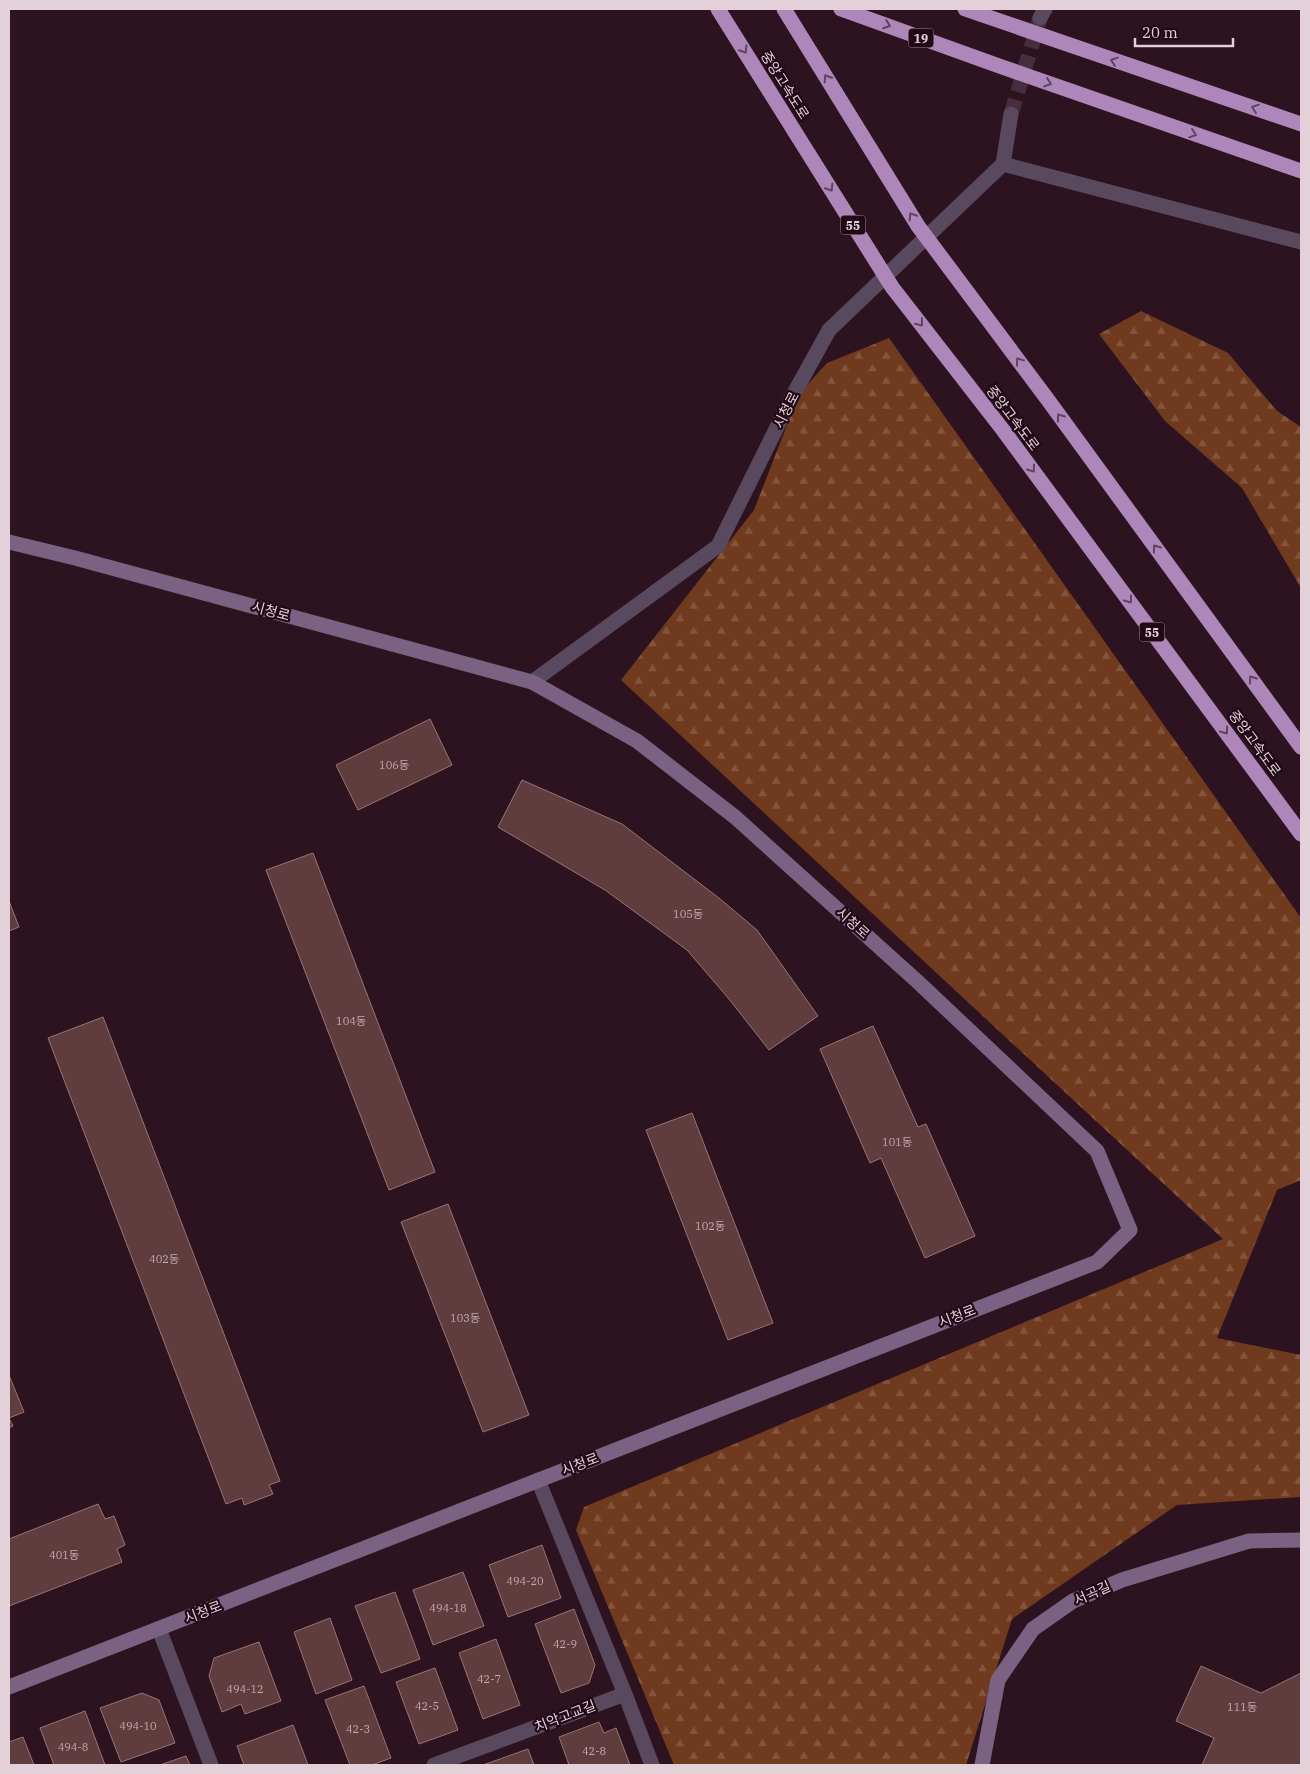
<svg xmlns="http://www.w3.org/2000/svg" width="1310" height="1774" viewBox="0 0 1310 1774" font-family="'IBM Plex Serif','Noto Sans KR',serif">
<style>
.forest{fill:url(#forest-firs)}
.building{fill:#5f3d3e;stroke:#9a7474}
.lines{fill:none;stroke-linecap:round;stroke-linejoin:round}
.street-tunnel{stroke:#482e3c;stroke-width:15;stroke-dasharray:15 8;stroke-linecap:butt}
.lane{stroke:#59495e;stroke-width:15}
.street{stroke:#59495e;stroke-width:15}
.secondary{stroke:#7b6283;stroke-width:15}
.highway{stroke:#ad87b9;stroke-width:15}
.oneway{stroke:#614260}
.labels{text-anchor:middle;dominant-baseline:central;stroke-width:4.5;stroke-linejoin:round;paint-order:stroke}
.number-label{font-size:11px;fill:#c2abb2}
.shield{fill:#220917;stroke:#a9949e;stroke-width:1}
.shield-label{font-size:12px;font-weight:bold;fill:#e3d0d8}
.street-label{font-size:14px;fill:#e3d0d8;stroke:#220917}
</style>
<defs>
<pattern id="forest-firs" width="22" height="20" patternUnits="userSpaceOnUse" patternTransform="scale(1.25)"><rect width="22" height="20" fill="#6f3a1d"/><path d="M5 1l3.5 6h-7zM16 11l3.5 6h-7z" fill="#83553d"/></pattern>
</defs>
<rect width="100%" height="100%" fill="#2d1220"/>
<path class="forest" d="M 1141,311 L 1228,353 L 1277,411 L 1301,427 L 1301,588 L 1242,488 L 1165,421 L 1099,334 Z
M 889,338 L 1301,918 L 1301,1180 L 1277,1190 L 1217,1338 L 1301,1355 L 1301,1497 L 1177,1505 L 1012,1619 L 966,1765 L 674,1765 L 576,1530 L 584,1507 L 1223,1239 L 621,680 L 754,510 L 799,394 L 827,363 Z"/>
<path class="building" d="M 430,719 L 452,765 L 358,810 L 336,765 Z
M 522,780 L 622,824 L 719,898 L 757,930 L 818,1016 L 769,1050 L 729,999 L 687,950 L 605,890 L 498,827 Z
M 313,853 L 435,1172 L 389,1190 L 266,870 Z
M 9,901 L 19,927 L 9,931 Z
M 103,1017 L 280,1481 L 269,1485 L 273,1494 L 244,1505 L 242,1498 L 226,1504 L 48,1038 Z
M 873,1026 L 918,1127 L 926,1124 L 975,1236 L 925,1258 L 881,1158 L 870,1163 L 820,1049 Z
M 692,1113 L 773,1323 L 728,1340 L 646,1130 Z
M 448,1204 L 529,1415 L 483,1432 L 401,1222 Z
M 9,1375 L 24,1412 L 9,1418 L 13,1426 L 9,1428 Z
M 98,1504 L 105,1519 L 114,1516 L 125,1545 L 117,1549 L 122,1562 L 9,1606 L 9,1539 Z
M 542,1545 L 561,1598 L 508,1617 L 489,1565 Z
M 463,1572 L 484,1626 L 433,1645 L 413,1590 Z
M 395,1592 L 420,1659 L 381,1673 L 355,1606 Z
M 574,1609 L 595,1665 L 589,1683 L 561,1693 L 535,1624 Z
M 330,1618 L 352,1680 L 316,1694 L 294,1632 Z
M 496,1639 L 520,1705 L 483,1719 L 459,1653 Z
M 259,1642 L 281,1701 L 245,1714 L 241,1704 L 222,1712 L 209,1676 L 214,1658 Z
M 1201,1666 L 1261,1693 L 1301,1673 L 1301,1765 L 1202,1765 L 1214,1738 L 1176,1721 Z
M 435,1668 L 458,1730 L 419,1744 L 396,1682 Z
M 364,1686 L 391,1758 L 372,1765 L 350,1765 L 325,1700 Z
M 142,1693 L 159,1700 L 175,1743 L 121,1762 L 100,1708 Z
M 85,1711 L 105,1765 L 54,1765 L 40,1728 Z
M 599,1722 L 604,1733 L 616,1728 L 630,1765 L 569,1765 L 559,1737 Z
M 293,1725 L 308,1765 L 244,1765 L 237,1746 Z
M 23,1737 L 34,1765 L 9,1765 L 9,1742 Z
M 528,1749 L 534,1765 L 483,1765 Z
M 186,1756 L 190,1765 L 160,1765 Z"/>
<g class="lines">
<path class="street-tunnel" d="M 1011,114 L 1040,18"/>
<path class="lane" d="M 538,1480 L 625,1694 L 652,1765
M 159,1629 L 211,1765
M 434,1765 L 625,1694"/>
<path class="street" d="M 1040,18 L 1045,9
M 1003,164 L 1301,242
M 532,682 L 718,546 L 792,397 L 829,330 L 1003,164 L 1011,114"/>
<path class="secondary" d="M 9,542 L 75,558 L 532,682 L 637,741 L 735,817 L 918,982 L 1097,1151 L 1130,1230 L 1097,1262 L 9,1687
M 982,1765 L 998,1680 L 1033,1629 L 1073,1601 L 1122,1580 L 1249,1541 L 1301,1540"/>
<path class="highway" d="M 718,9 L 892,287 L 1003,430 L 1301,834
M 784,9 L 918,226 L 1048,400 L 1301,747
M 841,9 L 1002,67 L 1301,171
M 965,9 L 1301,124"/>
</g>
<defs><path id="oneway-chevron" d="M-2-3.5L2.5 0L-2 3.5" fill="none" stroke-width="1.6" stroke-linecap="round" stroke-linejoin="round" transform="scale(1.25)"/></defs>
<g class="oneway">
<use href="#oneway-chevron" transform="translate(887 25) rotate(20)"/>
<use href="#oneway-chevron" transform="translate(744 50) rotate(58)"/>
<use href="#oneway-chevron" transform="translate(1114 61) rotate(-161)"/>
<use href="#oneway-chevron" transform="translate(827 78) rotate(-122)"/>
<use href="#oneway-chevron" transform="translate(1048 83) rotate(19)"/>
<use href="#oneway-chevron" transform="translate(1255 108) rotate(-161)"/>
<use href="#oneway-chevron" transform="translate(1193 134) rotate(19)"/>
<use href="#oneway-chevron" transform="translate(830 188) rotate(58)"/>
<use href="#oneway-chevron" transform="translate(912 216) rotate(-122)"/>
<use href="#oneway-chevron" transform="translate(920 323) rotate(52)"/>
<use href="#oneway-chevron" transform="translate(1019 361) rotate(-127)"/>
<use href="#oneway-chevron" transform="translate(1060 417) rotate(-126)"/>
<use href="#oneway-chevron" transform="translate(1032 469) rotate(54)"/>
<use href="#oneway-chevron" transform="translate(1156 548) rotate(-126)"/>
<use href="#oneway-chevron" transform="translate(1129 600) rotate(54)"/>
<use href="#oneway-chevron" transform="translate(1252 679) rotate(-126)"/>
<use href="#oneway-chevron" transform="translate(1225 731) rotate(54)"/>
</g>
<g class="labels">
<g class="number-label">
<text x="394" y="765">106동</text>
<text x="688" y="914">105동</text>
<text x="351" y="1021">104동</text>
<text x="897" y="1142">101동</text>
<text x="710" y="1226">102동</text>
<text x="164" y="1259">402동</text>
<text x="465" y="1318">103동</text>
<text x="64" y="1555">401동</text>
<text x="525" y="1581">494-20</text>
<text x="448" y="1608">494-18</text>
<text x="565" y="1644">42-9</text>
<text x="489" y="1679">42-7</text>
<text x="245" y="1689">494-12</text>
<text x="427" y="1706">42-5</text>
<text x="1242" y="1707">111동</text>
<text x="138" y="1726">494-10</text>
<text x="358" y="1729">42-3</text>
<text x="73" y="1747">494-8</text>
<text x="594" y="1751">42-8</text>
</g>
<g class="shield">
<rect x="908.5" y="28.5" width="25" height="19" rx="4"/>
<rect x="840.5" y="215.5" width="25" height="19" rx="4"/>
<rect x="1139.5" y="622.5" width="25" height="19" rx="4"/>
</g>
<g class="shield-label">
<text x="921" y="38">19</text>
<text x="853" y="225">55</text>
<text x="1152" y="632">55</text>
</g>
<g class="street-label">
<text transform="translate(785 85) rotate(58)">중앙고속도로</text>
<text transform="translate(786 410) rotate(-63)">시청로</text>
<text transform="translate(1013 418) rotate(53)">중앙고속도로</text>
<text transform="translate(271 611) rotate(15)">시청로</text>
<text transform="translate(1255 743) rotate(54)">중앙고속도로</text>
<text transform="translate(853 923) rotate(42)">시청로</text>
<text transform="translate(957 1316) rotate(-21)">시청로</text>
<text transform="translate(580 1464) rotate(-21)">시청로</text>
<text transform="translate(1092 1593) rotate(-24)">서곡길</text>
<text transform="translate(203 1612) rotate(-21)">시청로</text>
<text transform="translate(565 1716) rotate(-21)">치악고교길</text>
</g>
</g>
<rect width="1310" height="1774" fill="none" stroke="#e3d0d8" stroke-width="20"/>
<path d="M1135 38v8h98v-8" fill="none" stroke="#e3d0d8" stroke-width="2.5"/>
<text x="1142" y="38" font-size="15" fill="#e3d0d8" stroke="#220917" stroke-width="4" paint-order="stroke">20 m</text>
</svg>
